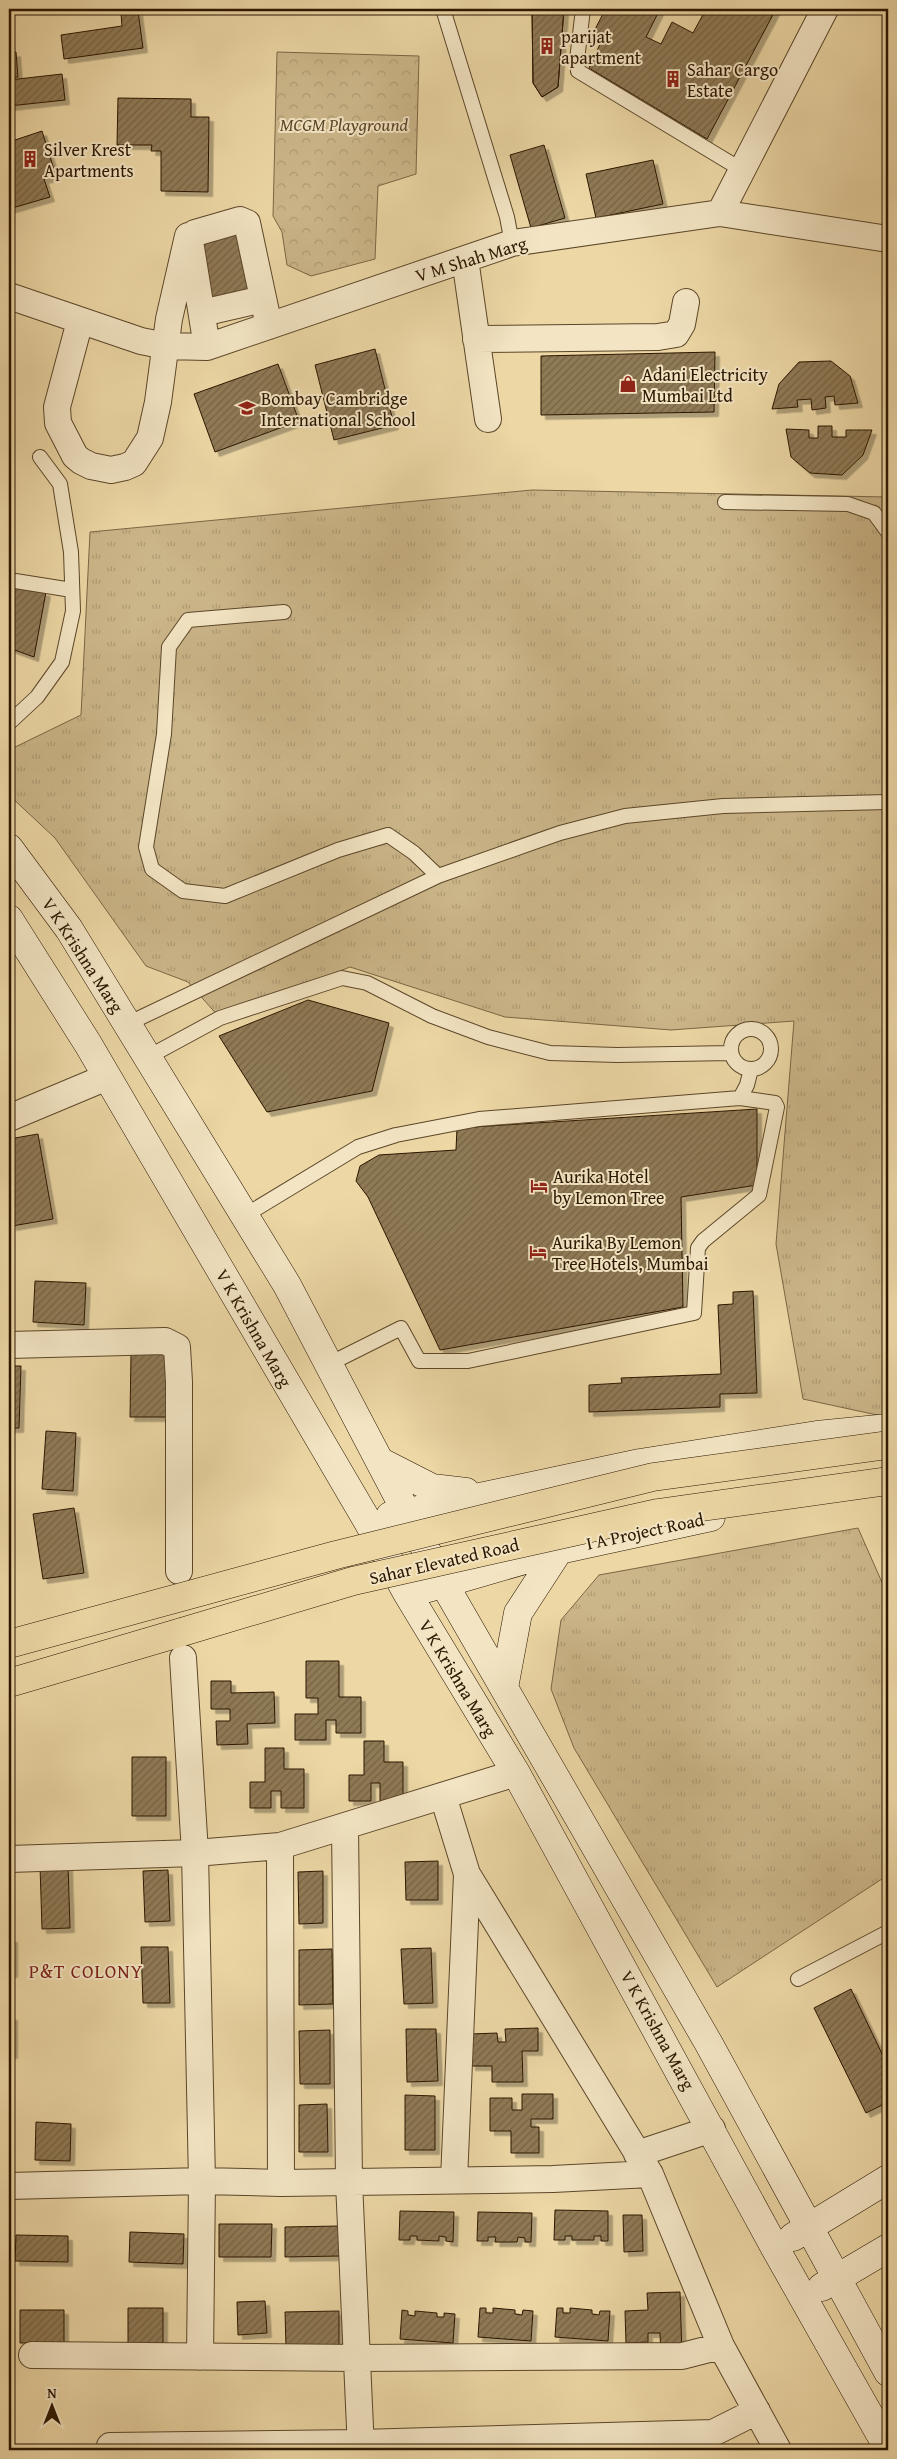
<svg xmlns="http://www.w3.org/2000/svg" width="897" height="2459" viewBox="0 0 897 2459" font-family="'Gentium Book Plus',serif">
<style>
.grass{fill:url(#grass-tufts);stroke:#7b6644}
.park{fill:url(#park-crowns);stroke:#7b6644}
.building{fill:url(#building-hatch);stroke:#2b1600;filter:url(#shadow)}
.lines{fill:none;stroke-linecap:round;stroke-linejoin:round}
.lane-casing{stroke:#5b4629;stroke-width:16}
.street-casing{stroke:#5b4629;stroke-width:28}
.secondary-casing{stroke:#2b1600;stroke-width:29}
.primary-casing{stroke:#2b1600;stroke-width:29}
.lane{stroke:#f3e5c4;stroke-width:14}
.street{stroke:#f3e5c4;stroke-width:26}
.secondary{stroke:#f3e5c4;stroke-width:28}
.primary{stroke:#ecd7a5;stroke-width:28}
.primary-bridge-casing{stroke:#2b1600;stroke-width:29;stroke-linecap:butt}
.primary-bridge{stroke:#ecd7a5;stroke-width:28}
.labels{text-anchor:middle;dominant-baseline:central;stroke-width:4;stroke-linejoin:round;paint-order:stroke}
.poi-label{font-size:18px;fill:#2b1600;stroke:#f3e5c4;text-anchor:start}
.park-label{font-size:18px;font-style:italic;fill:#5b4629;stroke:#f3e5c4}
.street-label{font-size:18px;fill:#2b1600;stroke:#f3e5c4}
.neighbourhood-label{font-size:19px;letter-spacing:1px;fill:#7a1f14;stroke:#f3e5c4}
</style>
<defs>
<pattern id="grass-tufts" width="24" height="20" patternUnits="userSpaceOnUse" patternTransform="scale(1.25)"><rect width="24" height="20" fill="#cbb689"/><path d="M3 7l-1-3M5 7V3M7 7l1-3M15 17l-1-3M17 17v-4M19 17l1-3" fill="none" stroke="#ae9c74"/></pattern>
<pattern id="park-crowns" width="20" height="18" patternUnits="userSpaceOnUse" patternTransform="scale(1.25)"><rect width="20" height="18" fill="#cbb689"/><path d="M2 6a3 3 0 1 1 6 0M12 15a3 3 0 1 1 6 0" fill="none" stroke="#ae9c74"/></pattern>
<pattern id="building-hatch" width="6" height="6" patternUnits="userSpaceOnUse" patternTransform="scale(1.25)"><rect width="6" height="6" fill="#8f7a56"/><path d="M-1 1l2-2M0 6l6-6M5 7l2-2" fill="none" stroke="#756345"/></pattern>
<filter id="shadow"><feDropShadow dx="4.5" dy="4.5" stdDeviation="0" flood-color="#0004"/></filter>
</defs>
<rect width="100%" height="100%" fill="#ecd7a5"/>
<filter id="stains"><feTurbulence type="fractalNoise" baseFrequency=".004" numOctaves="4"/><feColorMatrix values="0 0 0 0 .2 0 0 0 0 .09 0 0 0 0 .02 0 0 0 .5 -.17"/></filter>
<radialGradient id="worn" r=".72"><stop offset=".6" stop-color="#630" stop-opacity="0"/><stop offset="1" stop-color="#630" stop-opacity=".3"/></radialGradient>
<path class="grass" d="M 532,490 L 888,497 L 888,1414 L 877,1415 L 803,1399 L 776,1244 L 794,1021 L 671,1030 L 505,1017 L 350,967 L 220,1018 L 188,982 L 146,966 L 55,838 L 9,795 L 9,750 L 81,715 L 90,532 Z
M 858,1528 L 888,1596 L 888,1875 L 717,1987 L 574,1748 L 551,1689 L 561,1620 L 599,1575 Z"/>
<path class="park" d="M 277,52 L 419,56 L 416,174 L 378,186 L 375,259 L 311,276 L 287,265 L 282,232 L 273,216 Z"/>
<path class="building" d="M 532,9 L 564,9 L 558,87 L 542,97 L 533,83 Z
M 532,9 L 564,9 L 558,87 L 542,97 L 533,83 Z
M 602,9 L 660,9 L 646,37 L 661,44 L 672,22 L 693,33 L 706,9 L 776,9 L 707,139 L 589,68 L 601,42 L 591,37 L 605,10 Z
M 138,11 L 143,48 L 64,59 L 61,35 L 122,26 L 121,13 Z
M 16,52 L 18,77 L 9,78 L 9,53 Z
M 62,74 L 65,100 L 9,106 L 9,80 Z
M 118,98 L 191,99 L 191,117 L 209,117 L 208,192 L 161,191 L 161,151 L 151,151 L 152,145 L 117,145 Z
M 42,131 L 56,176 L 44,179 L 50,197 L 9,209 L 9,142 Z
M 544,145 L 565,218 L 531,228 L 510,155 Z
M 653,160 L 663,204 L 596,218 L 586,174 Z
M 244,228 L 256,295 L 203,309 L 194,241 Z
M 375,349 L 394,425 L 334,440 L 315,365 Z
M 715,352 L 714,412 L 541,415 L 541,356 Z
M 831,361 L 850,376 L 858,403 L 835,405 L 834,396 L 825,397 L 826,408 L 812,410 L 811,399 L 797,400 L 798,407 L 772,409 L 779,384 L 799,362 Z
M 278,364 L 299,421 L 215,452 L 194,394 Z
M 818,426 L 832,426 L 832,437 L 846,437 L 846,430 L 872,430 L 863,455 L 842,475 L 810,473 L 791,457 L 786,429 L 809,430 L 809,438 L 818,438 Z
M 9,586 L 46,592 L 34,657 L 9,648 Z
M 308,1000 L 389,1023 L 372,1091 L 267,1112 L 219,1036 Z
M 757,1109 L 757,1185 L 681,1197 L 683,1307 L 440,1350 L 368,1197 L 356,1181 L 360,1166 L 379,1155 L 456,1150 L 457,1128 Z
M 38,1134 L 53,1219 L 12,1226 L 9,1206 L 9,1139 Z
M 35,1281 L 86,1283 L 84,1325 L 33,1322 Z
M 753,1291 L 757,1393 L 720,1394 L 720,1407 L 589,1412 L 589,1385 L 622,1383 L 621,1378 L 721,1374 L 718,1305 L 733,1304 L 733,1292 Z
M 131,1353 L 172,1353 L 172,1417 L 130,1417 Z
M 9,1366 L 21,1366 L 19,1428 L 9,1428 Z
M 46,1431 L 76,1433 L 73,1491 L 42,1489 Z
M 74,1508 L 84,1573 L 43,1579 L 33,1514 Z
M 306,1661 L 339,1661 L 339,1697 L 361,1697 L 361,1733 L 336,1733 L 336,1720 L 326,1720 L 326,1740 L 295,1740 L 295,1714 L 318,1714 L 318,1698 L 306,1698 Z
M 211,1681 L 231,1681 L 231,1693 L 274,1692 L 275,1723 L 247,1724 L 248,1744 L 217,1745 L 216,1721 L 230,1721 L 230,1709 L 211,1709 Z
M 364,1741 L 384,1741 L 384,1762 L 403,1762 L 403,1801 L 380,1801 L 380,1783 L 371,1783 L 371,1801 L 349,1801 L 349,1775 L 364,1775 Z
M 265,1748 L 284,1748 L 284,1769 L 304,1769 L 304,1808 L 281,1808 L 281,1791 L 271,1791 L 271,1808 L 250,1808 L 250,1782 L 265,1782 Z
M 132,1757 L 166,1757 L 166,1816 L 132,1816 Z
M 438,1861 L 438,1900 L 406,1900 L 405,1862 Z
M 68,1865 L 70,1928 L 42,1929 L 40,1866 Z
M 168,1870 L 170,1921 L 145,1922 L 143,1871 Z
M 323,1871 L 323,1923 L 299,1924 L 298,1872 Z
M 9,1938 L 13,1938 L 13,1973 L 9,1973 Z
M 141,1947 L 168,1947 L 170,2003 L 143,2003 Z
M 431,1948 L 433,2003 L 404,2004 L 401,1949 Z
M 332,1949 L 333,2004 L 299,2005 L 299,1950 Z
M 851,1989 L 885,2060 L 888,2058 L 888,2102 L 866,2113 L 814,2008 Z
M 9,2016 L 13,2016 L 13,2054 L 9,2054 Z
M 538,2028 L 538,2051 L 522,2051 L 523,2082 L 492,2082 L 492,2066 L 471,2066 L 471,2034 L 497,2033 L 498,2042 L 506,2042 L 505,2029 Z
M 406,2029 L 436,2029 L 438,2081 L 407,2082 Z
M 330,2030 L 330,2084 L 300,2084 L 299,2031 Z
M 522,2094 L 553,2094 L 553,2119 L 531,2119 L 531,2127 L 539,2127 L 539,2153 L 511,2153 L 511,2131 L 490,2131 L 490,2098 L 512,2098 L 512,2110 L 522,2110 Z
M 405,2095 L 435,2096 L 435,2150 L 405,2150 Z
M 327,2104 L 328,2152 L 299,2152 L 299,2105 Z
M 36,2122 L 71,2124 L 70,2161 L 35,2160 Z
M 555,2210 L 608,2211 L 608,2241 L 601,2241 L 601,2236 L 594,2236 L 594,2240 L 572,2240 L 572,2236 L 565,2236 L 565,2240 L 554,2240 Z
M 400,2211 L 454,2212 L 453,2242 L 446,2241 L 446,2237 L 439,2236 L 439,2241 L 417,2240 L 417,2236 L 410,2236 L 410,2240 L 399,2240 Z
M 478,2212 L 532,2213 L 531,2242 L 525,2242 L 525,2238 L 518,2237 L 517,2242 L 495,2242 L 496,2237 L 488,2237 L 488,2241 L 477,2241 Z
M 623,2215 L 642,2215 L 643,2251 L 624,2252 Z
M 219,2224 L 272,2224 L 271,2257 L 219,2257 Z
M 339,2226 L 340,2256 L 285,2257 L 285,2227 Z
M 130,2232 L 184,2234 L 183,2264 L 129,2262 Z
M 16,2235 L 68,2236 L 68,2262 L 15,2261 Z
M 680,2292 L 682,2355 L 661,2356 L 660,2333 L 648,2333 L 648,2342 L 626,2343 L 625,2311 L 648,2310 L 647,2293 Z
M 265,2301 L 267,2333 L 238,2335 L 237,2302 Z
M 128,2308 L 163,2308 L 163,2343 L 128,2343 Z
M 480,2308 L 486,2308 L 486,2313 L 493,2313 L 493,2308 L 515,2310 L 515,2314 L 522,2315 L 523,2310 L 533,2311 L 531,2341 L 478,2337 Z
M 557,2308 L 563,2308 L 563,2313 L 570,2313 L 570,2308 L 592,2310 L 592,2314 L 599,2315 L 600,2311 L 610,2311 L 608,2341 L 555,2337 Z
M 20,2310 L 64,2310 L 64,2343 L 20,2343 Z
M 402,2310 L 408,2311 L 408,2315 L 415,2316 L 415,2311 L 437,2313 L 437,2317 L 444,2317 L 444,2313 L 455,2314 L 453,2343 L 400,2339 Z
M 339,2311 L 339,2347 L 286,2347 L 285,2312 Z"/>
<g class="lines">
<g class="lane-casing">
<path id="lane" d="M 443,9 L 507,217 L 512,243
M 583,9 L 577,60 L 578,71 L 742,170
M 725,502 L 848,504 L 874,513 L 888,532
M 9,580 L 72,590
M 284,612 L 188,620 L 169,647 L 164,734 L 146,847 L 152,869 L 183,891 L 225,896 L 338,850 L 388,835 L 414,853 L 438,876
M 9,723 L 37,697 L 62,662 L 73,611 L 71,552 L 60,484 L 40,457
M 127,1024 L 438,876 L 560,833 L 625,816 L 723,806 L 888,802
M731 1049a20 20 0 1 1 40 0a20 20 0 1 1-40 0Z
M 148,1057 L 220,1018 L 342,978 L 367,983 L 432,1016 L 488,1037 L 550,1053 L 617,1055 L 731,1053
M 244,1216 L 358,1147 L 396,1135 L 479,1119 L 740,1098 L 747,1085 L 751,1069
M 329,1364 L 401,1328 L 419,1361 L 468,1361 L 694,1313 L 698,1248 L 703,1241 L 759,1195 L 777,1107 L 775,1103 L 740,1098
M 798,1979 L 888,1932"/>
</g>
<g class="street-casing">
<path id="street" d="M 720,213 L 888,239
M 465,259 L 488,419
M 9,296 L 141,341 L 166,346 L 207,347 L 512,243 L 720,213 L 825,9
M 202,313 L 263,299
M 80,321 L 57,407 L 58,423 L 75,456 L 81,461 L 91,466 L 111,470 L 125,467 L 134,463 L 150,438 L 158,402 L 169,319 L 188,236
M 476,339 L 658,337 L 676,334 L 682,324 L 686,302
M 207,347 L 190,241 L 195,233 L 240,220 L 247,223 L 269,326
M 9,1118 L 107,1077
M 9,1345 L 165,1341 L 177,1347 L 179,1382 L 179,1571
M 183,1658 L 195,1853 L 202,2181 L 200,2357
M 443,1796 L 467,1874 L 454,2180
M 345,1826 L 349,2182 L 361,2450
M 9,1859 L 195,1853 L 280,1846
M 467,1874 L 650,2174 L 721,2346 L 778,2450
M 637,2154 L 712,2129
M 281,2183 L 280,1846 L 516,1773
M 9,2186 L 202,2181 L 281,2183 L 553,2179 L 650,2174
M 32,2355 L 357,2358 L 682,2356 L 721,2346
M 110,2446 L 360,2443 L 713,2433 L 757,2411"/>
</g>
<g class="secondary-casing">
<path id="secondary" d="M 9,848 L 69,929 L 287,1285 L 444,1584 L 709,2044 L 888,2372
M 9,919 L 88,1044 L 368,1522 L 407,1593 L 516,1773 L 775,2248 L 888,2448
M 381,1462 L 432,1488 L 466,1492
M 390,1516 L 640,1463 L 817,1435 L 888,1428
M 428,1588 L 559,1550 L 711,1517
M 504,1688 L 518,1613 L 559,1550
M 793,2237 L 888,2179
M 822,2287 L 888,2248"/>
</g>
<g class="primary-casing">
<path id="primary" d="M 9,1683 L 182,1632"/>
</g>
<use href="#lane" class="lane"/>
<use href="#street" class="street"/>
<use href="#secondary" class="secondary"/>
<use href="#primary" class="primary"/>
<g class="primary-bridge-casing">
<path id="primary-bridge" d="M 182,1632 L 353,1581 L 658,1513 L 888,1481
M 9,1644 L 336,1555 L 653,1477 L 888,1445"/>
</g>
<use href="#primary-bridge" class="primary-bridge"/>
</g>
<defs>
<g id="building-bare" transform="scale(1.35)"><path d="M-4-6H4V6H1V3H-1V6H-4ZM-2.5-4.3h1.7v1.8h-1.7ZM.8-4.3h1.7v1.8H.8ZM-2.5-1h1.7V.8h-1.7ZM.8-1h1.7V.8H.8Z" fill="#8f2418" stroke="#f3e5c4" stroke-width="2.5" paint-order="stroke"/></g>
<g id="shop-bare" transform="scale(1.35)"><path d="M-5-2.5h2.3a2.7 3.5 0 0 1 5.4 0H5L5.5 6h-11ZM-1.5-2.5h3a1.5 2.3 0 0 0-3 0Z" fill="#8f2418" stroke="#f3e5c4" stroke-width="2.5" paint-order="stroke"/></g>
<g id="school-bare" transform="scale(1.35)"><path d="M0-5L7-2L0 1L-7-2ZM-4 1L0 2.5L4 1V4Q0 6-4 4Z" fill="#8f2418" stroke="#f3e5c4" stroke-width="2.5" paint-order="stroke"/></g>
<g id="hotel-bare" transform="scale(1.35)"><path d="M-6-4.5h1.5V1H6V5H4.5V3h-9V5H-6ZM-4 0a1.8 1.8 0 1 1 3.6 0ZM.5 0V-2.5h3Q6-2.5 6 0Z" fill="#8f2418" stroke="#f3e5c4" stroke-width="2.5" paint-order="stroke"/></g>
</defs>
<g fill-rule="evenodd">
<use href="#building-bare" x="547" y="46"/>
<use href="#building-bare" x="673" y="79"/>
<use href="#building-bare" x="30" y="159"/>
<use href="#shop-bare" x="628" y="384"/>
<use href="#school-bare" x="247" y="408"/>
<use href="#hotel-bare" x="539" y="1186"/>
<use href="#hotel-bare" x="538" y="1252"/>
</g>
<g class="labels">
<g class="poi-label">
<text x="561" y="36">parijat<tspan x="561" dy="21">apartment</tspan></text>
<text x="687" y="69">Sahar Cargo<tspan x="687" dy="21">Estate</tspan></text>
<text x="44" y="149">Silver Krest<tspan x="44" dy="21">Apartments</tspan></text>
<text x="642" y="374">Adani Electricity<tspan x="642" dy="21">Mumbai Ltd</tspan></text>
<text x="261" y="398">Bombay Cambridge<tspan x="261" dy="21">International School</tspan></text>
<text x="553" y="1176">Aurika Hotel<tspan x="553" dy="21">by Lemon Tree</tspan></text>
<text x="552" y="1242">Aurika By Lemon<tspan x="552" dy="21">Tree Hotels, Mumbai</tspan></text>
</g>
<g class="park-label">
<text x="344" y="124">MCGM Playground</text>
</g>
<g class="street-label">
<text transform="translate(471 259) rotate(-17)">V M Shah Marg</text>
<text transform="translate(83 955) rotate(57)">V K Krishna Marg</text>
<text transform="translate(254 1328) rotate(60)">V K Krishna Marg</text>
<text transform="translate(645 1531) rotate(-12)">I A Project Road</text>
<text transform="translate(444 1561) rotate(-13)">Sahar Elevated Road</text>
<text transform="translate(458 1678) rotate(59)">V K Krishna Marg</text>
<text transform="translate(658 2030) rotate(61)">V K Krishna Marg</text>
</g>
<g class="neighbourhood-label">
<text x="86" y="1971">P&amp;T COLONY</text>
</g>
</g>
<rect width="897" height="2459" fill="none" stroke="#ecd7a5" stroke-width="30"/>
<rect x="10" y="10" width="877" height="2439" fill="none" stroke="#2b1600" stroke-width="2.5"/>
<rect x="15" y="15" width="867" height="2429" fill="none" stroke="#2b1600"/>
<g transform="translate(52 2406)" stroke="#f3e5c4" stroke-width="4" paint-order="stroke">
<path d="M0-4L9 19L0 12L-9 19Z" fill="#2b1600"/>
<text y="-8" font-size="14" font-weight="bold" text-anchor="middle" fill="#2b1600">N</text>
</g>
<rect width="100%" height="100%" filter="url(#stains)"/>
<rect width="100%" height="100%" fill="url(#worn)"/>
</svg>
